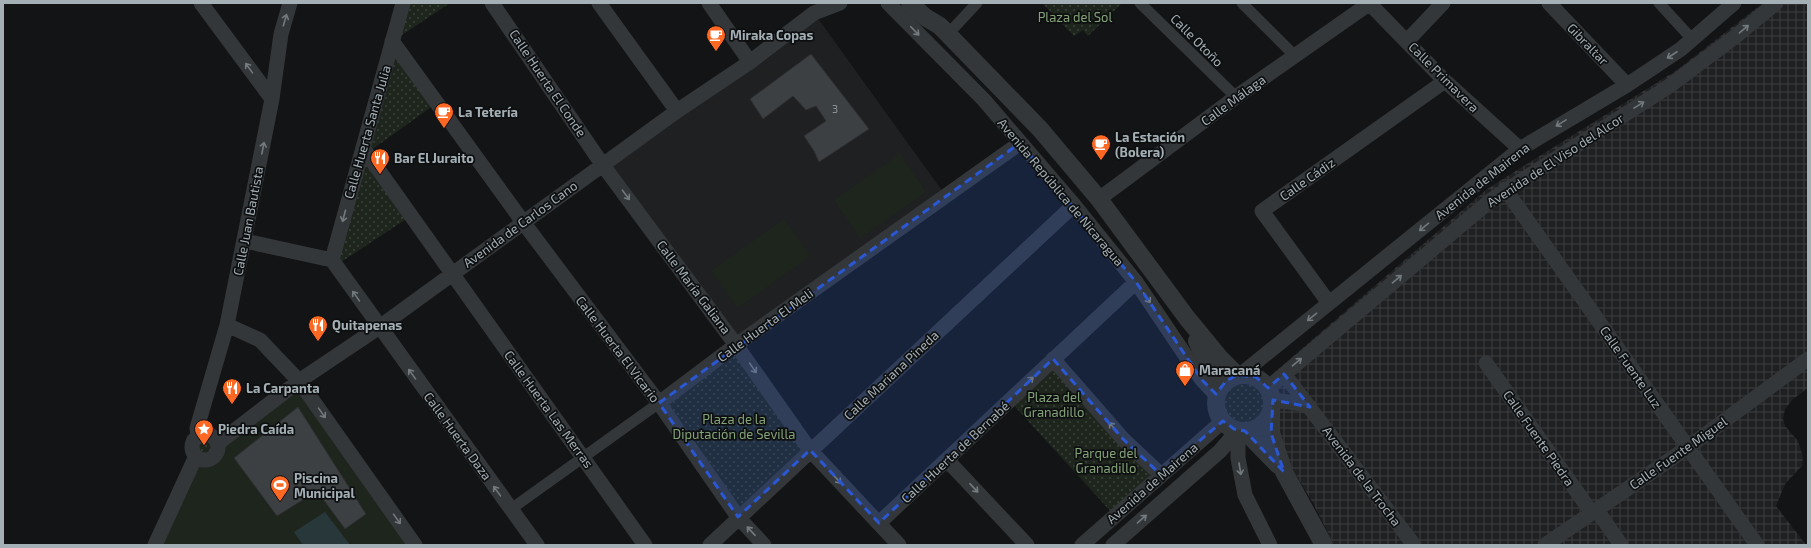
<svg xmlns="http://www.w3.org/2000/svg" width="1811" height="548" viewBox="0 0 1811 548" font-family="'Exo 2',sans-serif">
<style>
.built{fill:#1f2022}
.industrial{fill:url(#industrial-grid)}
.green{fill:url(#green-dots)}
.pitch{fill:#1e251d}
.water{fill:#28383a}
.building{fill:#3d4042;stroke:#2d2e31}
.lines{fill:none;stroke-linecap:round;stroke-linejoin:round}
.pedestrian{stroke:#34373a;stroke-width:11}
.minor{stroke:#34373a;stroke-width:15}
.tertiary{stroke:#34373a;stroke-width:18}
.oneway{stroke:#727a7e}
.marked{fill:#2a58d5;fill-opacity:0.2;stroke:#2a58d5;stroke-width:3;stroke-dasharray:8 5;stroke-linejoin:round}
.labels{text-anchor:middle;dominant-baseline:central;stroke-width:3.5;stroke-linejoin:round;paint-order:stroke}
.number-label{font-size:11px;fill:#8a9499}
.park-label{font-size:13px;fill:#85a379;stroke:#0e0f10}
.poi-label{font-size:13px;font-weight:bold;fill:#a4b0b6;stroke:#0e0f10;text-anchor:start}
.street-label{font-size:13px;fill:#a4b0b6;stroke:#0e0f10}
</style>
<defs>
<pattern id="industrial-grid" width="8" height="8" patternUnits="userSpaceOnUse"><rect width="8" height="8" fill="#1f2022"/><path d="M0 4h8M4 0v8" fill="none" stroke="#3d3e40"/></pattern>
<pattern id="green-dots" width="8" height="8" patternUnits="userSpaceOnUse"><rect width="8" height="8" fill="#1e251d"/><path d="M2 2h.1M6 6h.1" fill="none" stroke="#3c423c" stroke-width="1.8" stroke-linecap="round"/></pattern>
</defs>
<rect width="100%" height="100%" fill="#131415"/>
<path class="built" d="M 814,13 L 946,196 L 736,345 L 602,164 Z"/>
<path class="industrial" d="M 1763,3 L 1808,3 L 1808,388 L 1793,399 L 1785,409 L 1783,419 L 1785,426 L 1798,441 L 1803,457 L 1802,466 L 1785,484 L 1776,506 L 1806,545 L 1334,545 L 1313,503 L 1289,464 L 1258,389 L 1269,377 L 1487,189 L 1677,70 Z"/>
<path class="green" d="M 403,3 L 450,3 L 393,41 L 437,103 L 367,153 L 411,216 L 335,266 L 332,260 Z
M 1044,3 L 1122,3 L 1088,36 L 1083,30 L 1074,36 L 1043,4 Z
M 736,345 L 810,450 L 738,517 L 659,403 Z
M 1053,359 L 1160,474 L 1114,515 L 1009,400 Z
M1221 403a23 23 0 1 1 46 0a23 23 0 1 1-46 0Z
M196 447a9 9 0 1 1 18 0a9 9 0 1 1-18 0Z"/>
<path class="pitch" d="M 900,154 L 926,192 L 860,238 L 834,200 Z
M 784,219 L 810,256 L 738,308 L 711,271 Z
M 299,381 L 415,545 L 155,545 L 200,459 L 204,460 L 212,458 L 218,448 Z"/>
<path class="water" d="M 325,512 L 350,545 L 303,545 L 294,532 Z"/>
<path class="building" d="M 811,54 L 869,129 L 819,162 L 814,151 L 804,136 L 826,121 L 816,106 L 806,110 L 793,96 L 763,119 L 750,99 Z
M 298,407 L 366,514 L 345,529 L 317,491 L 277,516 L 234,458 Z"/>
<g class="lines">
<path class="pedestrian" d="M 1140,3 L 1236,97
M 1242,3 L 1295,56
M 1659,3 L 1692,39
M 948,34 L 977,3
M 511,509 L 659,403"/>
<path class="minor" d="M 201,3 L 272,99
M 492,3 L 602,164 L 736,345 L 810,450 L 899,545
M 599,3 L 677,111
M 709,3 L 750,62
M 888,3 L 984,100 L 1074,205 L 1136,282 L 1202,380 L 1216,395
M 1369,3 L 1445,81 L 1520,149
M 1549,3 L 1627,85
M 392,41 L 523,222 L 659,403 L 738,517 L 764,545
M 1407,41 L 1443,3
M 363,148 L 645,545
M 1505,189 L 1757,545
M 1099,199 L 1236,97 L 1370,3
M 245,241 L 332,260 L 537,545
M 332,260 L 403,3
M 1329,303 L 1262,211 L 1445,81
M 227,325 L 260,340 L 299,381 L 415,545
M 1053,359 L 1123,439 L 1160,474
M 1486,363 L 1592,513
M 1284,374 L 1414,545
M 1240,375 L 1520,149 L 1627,85 L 1681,49 L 1734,3
M 1268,388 L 1491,200 L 1668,87 L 1736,36 L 1776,3
M 1272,400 L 1296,403 L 1310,407
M 659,403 L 736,345 L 1020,143
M 1238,430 L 1238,458 L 1245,495 L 1270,545
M192 447a13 13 0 1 1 26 0a13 13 0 1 1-26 0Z
M 198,437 L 197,428 L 227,325 L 272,99 L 281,34 L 290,3
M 217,444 L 299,381 L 378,328 L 677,111 L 750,62 L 814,13 L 840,3
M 947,460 L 1027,545
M 1597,510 L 1621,545
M 879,523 L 1136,282
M 155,545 L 196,456
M 710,545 L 1074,205
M 1082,545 L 1223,421
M 1113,545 L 1220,451 L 1238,430
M 1545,545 L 1687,448 L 1808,359"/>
<path class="tertiary" d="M 910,3 L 925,17 L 940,26 L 1040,129 L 1099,199 L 1187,318 L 1219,357 L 1237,375
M 1197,341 L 1219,390
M1216 403a28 28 0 1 1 56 0a28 28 0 1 1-56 0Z
M 1271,412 L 1271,433 L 1284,472 L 1324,545
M 1245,431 L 1278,465"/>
</g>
<defs><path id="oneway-shaft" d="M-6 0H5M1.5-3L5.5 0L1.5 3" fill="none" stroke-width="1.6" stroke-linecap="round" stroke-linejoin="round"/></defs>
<g class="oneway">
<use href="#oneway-shaft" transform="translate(285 20) rotate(-74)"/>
<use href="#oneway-shaft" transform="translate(1744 29) rotate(-40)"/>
<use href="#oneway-shaft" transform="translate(915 31) rotate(46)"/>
<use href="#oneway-shaft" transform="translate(1672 55) rotate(147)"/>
<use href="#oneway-shaft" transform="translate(249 68) rotate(-126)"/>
<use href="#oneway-shaft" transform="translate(1639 105) rotate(-32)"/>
<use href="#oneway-shaft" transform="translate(1561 123) rotate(149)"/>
<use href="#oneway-shaft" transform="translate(263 148) rotate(-79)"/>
<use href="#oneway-shaft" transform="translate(626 195) rotate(53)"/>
<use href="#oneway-shaft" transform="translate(344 216) rotate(105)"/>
<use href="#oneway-shaft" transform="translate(1424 227) rotate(141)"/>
<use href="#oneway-shaft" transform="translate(1397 279) rotate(-40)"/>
<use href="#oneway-shaft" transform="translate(356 296) rotate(-125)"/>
<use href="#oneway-shaft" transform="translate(1147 298) rotate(56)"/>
<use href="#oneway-shaft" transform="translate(1312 317) rotate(141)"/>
<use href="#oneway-shaft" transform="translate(1297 362) rotate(-40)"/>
<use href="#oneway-shaft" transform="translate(753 368) rotate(55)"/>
<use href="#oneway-shaft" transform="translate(412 374) rotate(-126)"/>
<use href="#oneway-shaft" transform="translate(1029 381) rotate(-43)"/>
<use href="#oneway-shaft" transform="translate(322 413) rotate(55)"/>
<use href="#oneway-shaft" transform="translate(1113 427) rotate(-131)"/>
<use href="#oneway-shaft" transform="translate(1240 469) rotate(81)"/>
<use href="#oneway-shaft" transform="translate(837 479) rotate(47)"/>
<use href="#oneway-shaft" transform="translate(974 488) rotate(47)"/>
<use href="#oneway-shaft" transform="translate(497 491) rotate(-126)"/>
<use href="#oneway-shaft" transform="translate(397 519) rotate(55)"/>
<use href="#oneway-shaft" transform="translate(1142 519) rotate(-41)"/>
<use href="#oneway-shaft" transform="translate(751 531) rotate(-133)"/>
</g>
<path class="marked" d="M 1020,143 L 1136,282 L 1202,380 L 1216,394 L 1226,381 L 1237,375 L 1256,377 L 1268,388 L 1284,374 L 1310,407 L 1273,400 L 1271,433 L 1284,472 L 1245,431 L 1234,429 L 1223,421 L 1160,474 L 1123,439 L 1053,359 L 879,523 L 810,450 L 738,517 L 659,403 Z"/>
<defs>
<g id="cafe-pin" transform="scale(1)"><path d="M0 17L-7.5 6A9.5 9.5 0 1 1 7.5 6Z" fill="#fe6822" stroke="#0e0f10"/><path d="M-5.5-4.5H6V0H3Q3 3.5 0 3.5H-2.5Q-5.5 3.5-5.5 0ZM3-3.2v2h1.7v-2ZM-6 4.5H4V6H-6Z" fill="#fff"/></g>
<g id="restaurant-pin" transform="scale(1)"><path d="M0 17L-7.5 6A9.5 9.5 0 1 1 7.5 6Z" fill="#fe6822" stroke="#0e0f10"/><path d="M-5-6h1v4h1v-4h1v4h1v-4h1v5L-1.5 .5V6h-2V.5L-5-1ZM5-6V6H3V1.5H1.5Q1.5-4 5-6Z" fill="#fff"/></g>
<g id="shop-pin" transform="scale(1)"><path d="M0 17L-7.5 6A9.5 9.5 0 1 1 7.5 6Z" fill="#fe6822" stroke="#0e0f10"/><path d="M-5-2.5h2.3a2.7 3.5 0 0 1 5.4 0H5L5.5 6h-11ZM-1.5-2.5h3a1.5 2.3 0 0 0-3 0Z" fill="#fff"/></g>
<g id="sight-pin" transform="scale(1)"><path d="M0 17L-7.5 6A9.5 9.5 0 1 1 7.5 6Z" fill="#fe6822" stroke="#0e0f10"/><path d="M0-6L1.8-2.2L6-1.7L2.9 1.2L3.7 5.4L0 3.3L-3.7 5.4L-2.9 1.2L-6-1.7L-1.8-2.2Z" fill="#fff"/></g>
<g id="stadium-pin" transform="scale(1)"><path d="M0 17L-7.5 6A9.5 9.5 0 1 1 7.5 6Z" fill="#fe6822" stroke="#0e0f10"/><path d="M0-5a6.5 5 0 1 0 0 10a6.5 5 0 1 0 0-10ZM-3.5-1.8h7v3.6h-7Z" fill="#fff"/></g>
</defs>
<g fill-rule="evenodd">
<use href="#cafe-pin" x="716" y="35"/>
<use href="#cafe-pin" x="444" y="112"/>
<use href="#cafe-pin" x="1101" y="144"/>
<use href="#restaurant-pin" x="380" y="158"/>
<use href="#restaurant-pin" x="318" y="325"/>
<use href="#shop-pin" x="1185" y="370"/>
<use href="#restaurant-pin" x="232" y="388"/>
<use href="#sight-pin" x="204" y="429"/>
<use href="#stadium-pin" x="280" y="485"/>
</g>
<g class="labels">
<g class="number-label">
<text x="835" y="108">3</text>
</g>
<g class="park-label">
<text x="1075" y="17">Plaza del Sol</text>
<text x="1054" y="397">Plaza del<tspan x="1054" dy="15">Granadillo</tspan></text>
<text x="734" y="419">Plaza de la<tspan x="734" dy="15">Diputación de Sevilla</tspan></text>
<text x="1106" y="453">Parque del<tspan x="1106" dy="15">Granadillo</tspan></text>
</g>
<g class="poi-label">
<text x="730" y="35">Miraka Copas</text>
<text x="458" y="112">La Tetería</text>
<text x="1115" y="137">La Estación<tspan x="1115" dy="15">(Bolera)</tspan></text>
<text x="394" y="158">Bar El Juraito</text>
<text x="332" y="325">Quitapenas</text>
<text x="1199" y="370">Maracaná</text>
<text x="246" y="388">La Carpanta</text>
<text x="218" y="429">Piedra Caída</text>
<text x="294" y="478">Piscina<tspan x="294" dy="15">Municipal</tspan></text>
</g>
<g class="street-label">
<text transform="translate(1197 40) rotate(45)">Calle Otoño</text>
<text transform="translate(1588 44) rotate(46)">Gibraltar</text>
<text transform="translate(1444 77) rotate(45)">Calle Primavera</text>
<text transform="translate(548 83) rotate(56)">Calle Huerta El Conde</text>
<text transform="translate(1233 100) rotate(-36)">Calle Málaga</text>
<text transform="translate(367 132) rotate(-74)">Calle Huerta Santa Julia</text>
<text transform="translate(1555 160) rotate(-33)">Avenida de El Viso del Alcor</text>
<text transform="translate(1307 179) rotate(-35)">Calle Cádiz</text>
<text transform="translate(1482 181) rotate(-38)">Avenida de Mairena</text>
<text transform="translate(1061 192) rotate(50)">Avenida República de Nicaragua</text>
<text transform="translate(248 221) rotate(-79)">Calle Juan Bautista</text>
<text transform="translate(520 224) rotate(-36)">Avenida de Carlos Cano</text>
<text transform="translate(694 287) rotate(53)">Calle María Galiana</text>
<text transform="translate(765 325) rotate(-36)">Calle Huerta El Meli</text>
<text transform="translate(618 349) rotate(53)">Calle Huerta El Vicario</text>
<text transform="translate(1631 367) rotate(55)">Calle Fuente Luz</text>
<text transform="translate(891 375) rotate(-43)">Calle Mariana Pineda</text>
<text transform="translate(549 409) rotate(54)">Calle Huerta Las Merras</text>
<text transform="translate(458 436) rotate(54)">Calle Huerta Daza</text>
<text transform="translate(1539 438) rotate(55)">Calle Fuente Piedra</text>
<text transform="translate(955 452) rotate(-43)">Calle Huerta de Bernabé</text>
<text transform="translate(1678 453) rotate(-35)">Calle Fuente Miguel</text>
<text transform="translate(1362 476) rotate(53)">Avenida de la Trocha</text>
<text transform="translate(1152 483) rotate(-41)">Avenida de Mairena</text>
</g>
</g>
<rect width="1811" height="548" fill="none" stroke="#a4b0b6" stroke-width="8"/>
</svg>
